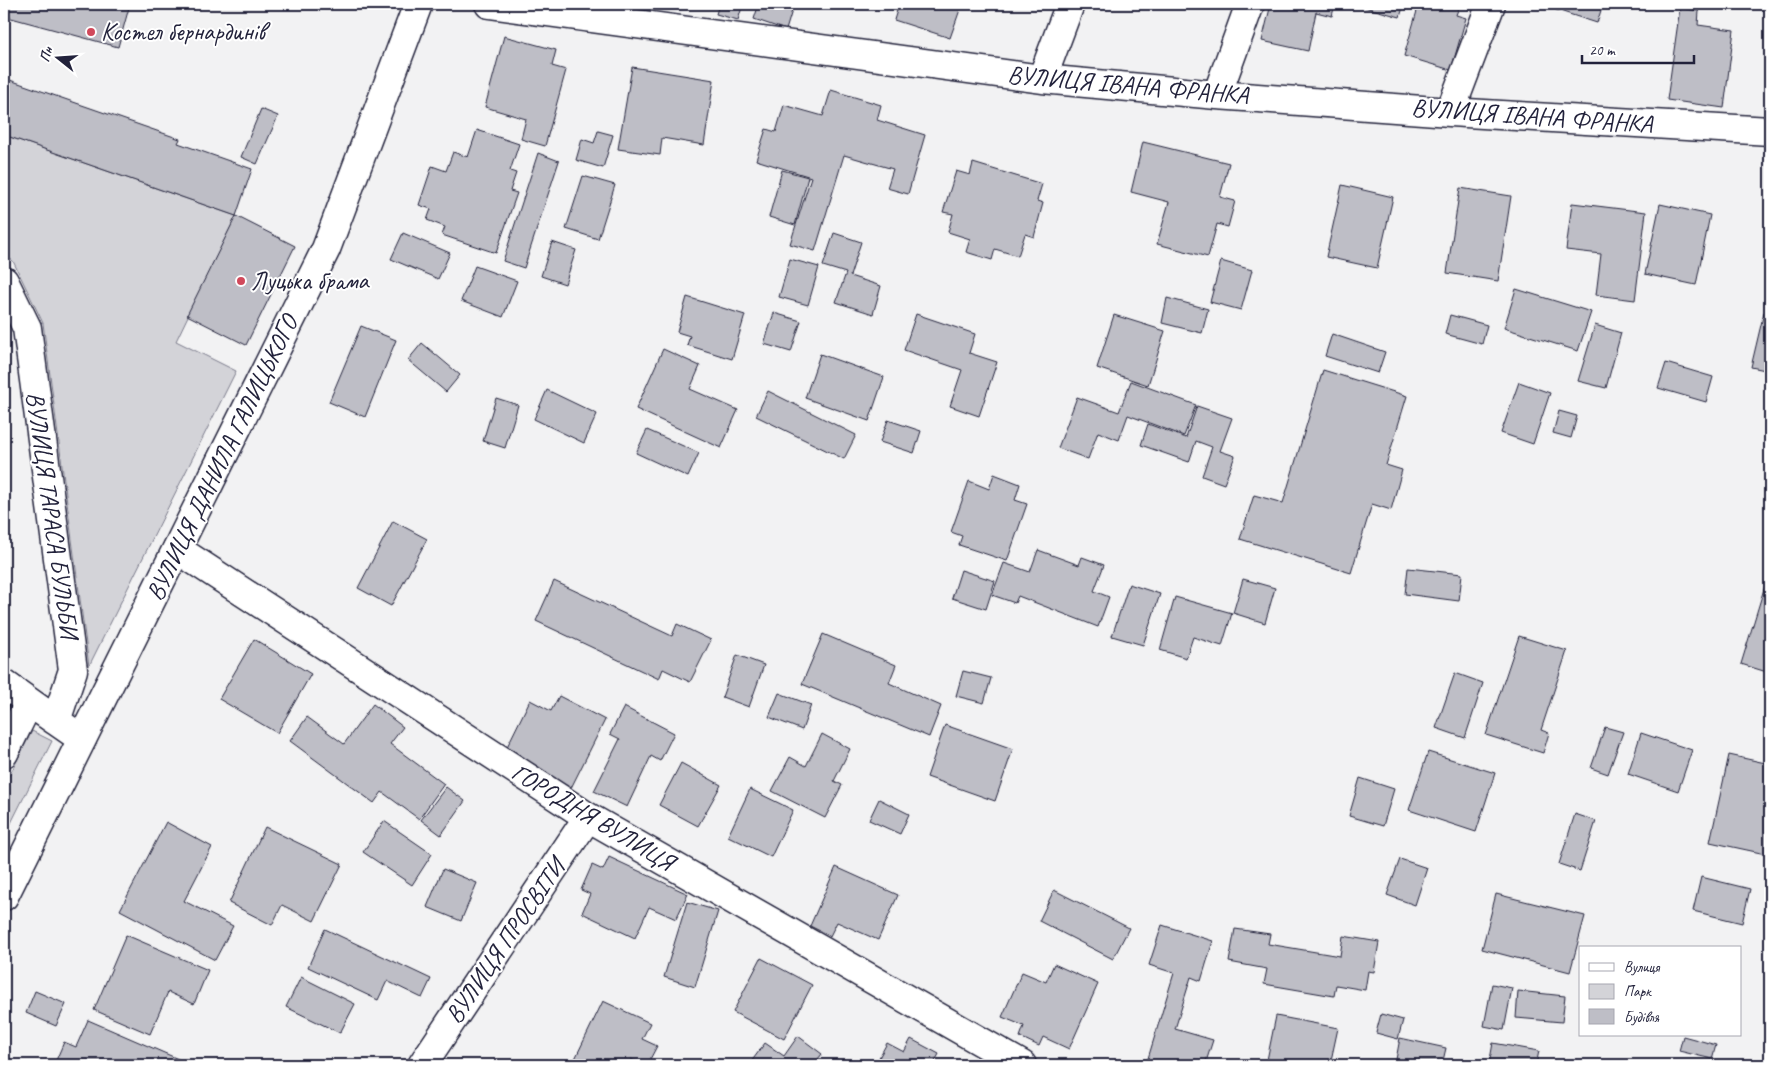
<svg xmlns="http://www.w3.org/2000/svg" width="1774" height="1069" viewBox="0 0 1774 1069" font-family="Caveat,sans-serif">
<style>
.green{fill:#d3d3d8;stroke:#7a7a8a}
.building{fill:#bebec6;stroke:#22223b}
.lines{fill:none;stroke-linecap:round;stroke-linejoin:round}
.minor-casing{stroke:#22223b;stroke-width:31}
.major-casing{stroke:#22223b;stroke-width:31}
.minor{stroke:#fff;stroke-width:28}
.major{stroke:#fff;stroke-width:28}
.poi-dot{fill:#d1495b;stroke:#fff;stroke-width:2}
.labels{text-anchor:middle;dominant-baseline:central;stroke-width:4;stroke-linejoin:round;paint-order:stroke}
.poi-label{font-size:25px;fill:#22223b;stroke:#fff;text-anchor:start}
.street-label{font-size:25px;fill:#22223b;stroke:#fff}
</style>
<rect width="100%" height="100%" fill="#f2f2f3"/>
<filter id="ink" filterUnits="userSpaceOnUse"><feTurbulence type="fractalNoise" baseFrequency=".02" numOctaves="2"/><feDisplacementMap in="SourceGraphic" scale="10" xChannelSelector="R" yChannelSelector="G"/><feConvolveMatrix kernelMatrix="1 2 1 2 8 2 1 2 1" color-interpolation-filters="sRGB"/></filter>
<g filter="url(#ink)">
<path class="green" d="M 4,135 L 236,216 L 176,341 L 236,371 L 89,666 L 43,323 L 13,261 L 4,254 Z
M 32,731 L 52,741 L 4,837 L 4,786 Z"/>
<path class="building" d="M 4,4 L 130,4 L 118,47 L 4,16 Z
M 719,4 L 743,4 L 738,20 L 716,14 Z
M 759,4 L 794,4 L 786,30 L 754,19 Z
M 899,4 L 962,4 L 950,38 L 894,20 Z
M 1271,4 L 1335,4 L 1332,16 L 1316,12 L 1308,51 L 1262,41 Z
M 1362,4 L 1404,4 L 1400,17 L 1361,6 Z
M 1419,4 L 1446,4 L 1459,7 L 1456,15 L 1466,18 L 1451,70 L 1404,56 Z
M 1544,4 L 1603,4 L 1597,23 L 1544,6 Z
M 1680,8 L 1699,11 L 1698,25 L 1734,30 L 1724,108 L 1667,100 Z
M 504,36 L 556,50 L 552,66 L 566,70 L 545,146 L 521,139 L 526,119 L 485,107 Z
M 632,67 L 714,80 L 704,145 L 662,138 L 660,155 L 618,149 Z
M 4,78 L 180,139 L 178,143 L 252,169 L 236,216 L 4,135 Z
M 831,90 L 881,105 L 877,120 L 925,135 L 908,194 L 887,188 L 893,169 L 844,155 L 815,251 L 790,244 L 811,177 L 756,160 L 766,129 L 776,132 L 784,105 L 823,116 Z
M 261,109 L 278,116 L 257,164 L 241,157 Z
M 477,130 L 519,144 L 510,171 L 516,173 L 510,191 L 517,193 L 496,253 L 442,235 L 445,227 L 427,220 L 431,209 L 419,205 L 432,166 L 446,171 L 453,152 L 468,157 Z
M 598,131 L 613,135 L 603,168 L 576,160 L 582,139 L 594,143 Z
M 1143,142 L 1229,163 L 1220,197 L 1235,201 L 1228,227 L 1217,224 L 1208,257 L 1157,244 L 1169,202 L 1131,192 Z
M 538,153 L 559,161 L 524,268 L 503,261 Z
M 973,163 L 1042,184 L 1037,201 L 1043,203 L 1034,237 L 1025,234 L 1018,256 L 995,249 L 992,260 L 966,252 L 970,239 L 948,232 L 953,214 L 943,212 L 956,171 L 970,175 Z
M 782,170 L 808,177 L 795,225 L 769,217 Z
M 583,176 L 615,185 L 598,239 L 566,229 Z
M 1342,185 L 1393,197 L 1377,268 L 1326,257 Z
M 1460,188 L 1511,196 L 1498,281 L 1447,273 Z
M 1572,203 L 1646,212 L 1635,300 L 1596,295 L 1601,254 L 1566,250 Z
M 1660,204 L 1710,215 L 1696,285 L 1645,274 Z
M 236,216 L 295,246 L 246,345 L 187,315 Z
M 403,233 L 450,253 L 438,279 L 391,259 Z
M 834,233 L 861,242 L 850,276 L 881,286 L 873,314 L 836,302 L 846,273 L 823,266 Z
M 552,242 L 576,250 L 565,284 L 541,276 Z
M 790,259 L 819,267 L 808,305 L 779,297 Z
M 1221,261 L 1252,270 L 1241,310 L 1210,302 Z
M 475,266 L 517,281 L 503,317 L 461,301 Z
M 1516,289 L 1591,312 L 1578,351 L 1504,328 Z
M 687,297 L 745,315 L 732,359 L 687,345 L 690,336 L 677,332 Z
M 1167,298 L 1208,309 L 1202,333 L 1162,323 Z
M 1764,312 L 1770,314 L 1770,371 L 1751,367 Z
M 774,313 L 801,321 L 791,352 L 764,344 Z
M 916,314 L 975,334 L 969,353 L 997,362 L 979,416 L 950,406 L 962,370 L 904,350 Z
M 1114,315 L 1165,331 L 1148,385 L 1097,368 Z
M 1450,315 L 1487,325 L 1482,344 L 1445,334 Z
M 1595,325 L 1621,333 L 1606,388 L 1578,381 Z
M 361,326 L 396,340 L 365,417 L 329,402 Z
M 1332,334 L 1385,352 L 1378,373 L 1325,356 Z
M 422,343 L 460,375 L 446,392 L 408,360 Z
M 663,349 L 700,366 L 690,389 L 738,410 L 721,448 L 636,409 Z
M 820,354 L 884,377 L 869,421 L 805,398 Z
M 1666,363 L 1713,377 L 1706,402 L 1658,388 Z
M 1323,370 L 1407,396 L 1386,465 L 1402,470 L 1391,510 L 1372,504 L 1351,573 L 1240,539 L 1254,495 L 1283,503 Z
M 1131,381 L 1196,405 L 1184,436 L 1128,415 L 1119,440 L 1098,432 L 1088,459 L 1058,448 L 1077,397 L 1119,412 Z
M 1519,382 L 1550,393 L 1533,444 L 1501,433 Z
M 547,390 L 597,414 L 584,443 L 534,419 Z
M 768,391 L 856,435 L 844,459 L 756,416 Z
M 496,398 L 518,405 L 505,448 L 483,441 Z
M 1197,406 L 1232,418 L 1220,451 L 1235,456 L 1224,484 L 1202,476 L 1212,447 L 1196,441 L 1189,462 L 1141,445 L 1148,424 L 1186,438 Z
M 1559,411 L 1577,416 L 1571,438 L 1553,433 Z
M 888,420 L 921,431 L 914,453 L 880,442 Z
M 647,430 L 699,453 L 688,477 L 636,453 Z
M 994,474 L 1020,484 L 1015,500 L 1027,504 L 1007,561 L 959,545 L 962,536 L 951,532 L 969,481 L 989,489 Z
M 393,521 L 427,539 L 391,606 L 358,588 Z
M 1038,550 L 1079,565 L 1082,557 L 1104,565 L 1094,591 L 1109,597 L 1098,627 L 1018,596 L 1015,603 L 992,595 L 1004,563 L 1030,572 Z
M 1408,568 L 1462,574 L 1459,601 L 1405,594 Z
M 961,570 L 995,581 L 986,609 L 952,598 Z
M 1243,579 L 1275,588 L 1265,623 L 1233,613 Z
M 1767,579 L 1770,580 L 1770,673 L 1741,664 Z
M 554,581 L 672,636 L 677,624 L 711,640 L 690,682 L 663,669 L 659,679 L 536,621 Z
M 1129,584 L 1160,594 L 1143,645 L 1112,636 Z
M 1175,597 L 1232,613 L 1222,646 L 1193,637 L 1186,658 L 1160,650 Z
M 823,634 L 896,665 L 889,683 L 941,706 L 929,737 L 802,684 Z
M 1519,636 L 1567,651 L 1541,730 L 1549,733 L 1543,753 L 1486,735 Z
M 254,639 L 311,674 L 277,733 L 219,699 Z
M 737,655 L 764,665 L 749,707 L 722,697 Z
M 963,671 L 991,678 L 984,703 L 956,696 Z
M 1455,673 L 1483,683 L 1465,738 L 1436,728 Z
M 779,693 L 811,705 L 802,730 L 769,717 Z
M 559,696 L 605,720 L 571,788 L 504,753 L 530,700 L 551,711 Z
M 373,704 L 403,727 L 390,744 L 444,784 L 419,819 L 382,792 L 374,803 L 290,741 L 307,717 L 344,744 Z
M 624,707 L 674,733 L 660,761 L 651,756 L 627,807 L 594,791 L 620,739 L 610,734 Z
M 945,725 L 1013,749 L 995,801 L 927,777 Z
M 1605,727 L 1623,732 L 1608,774 L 1591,768 Z
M 1641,733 L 1692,750 L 1678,791 L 1628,774 Z
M 822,734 L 850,749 L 834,781 L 842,785 L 825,818 L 772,791 L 790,757 L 806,766 Z
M 1428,752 L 1495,773 L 1476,832 L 1409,810 Z
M 1729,755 L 1770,764 L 1770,855 L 1710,842 Z
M 681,763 L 721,785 L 698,826 L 659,805 Z
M 1360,778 L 1394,789 L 1383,826 L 1349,816 Z
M 446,787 L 465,801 L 441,835 L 421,820 Z
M 750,789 L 793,810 L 771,857 L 728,836 Z
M 879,799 L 909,814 L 900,834 L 869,820 Z
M 1575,814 L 1596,821 L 1580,871 L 1559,864 Z
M 384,821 L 432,854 L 412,885 L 363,852 Z
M 166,822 L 212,847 L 184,901 L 233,926 L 215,960 L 120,910 Z
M 265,827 L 342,864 L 314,921 L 282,905 L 272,925 L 229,903 Z
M 609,857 L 688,894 L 676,919 L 649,907 L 635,938 L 582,913 L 590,894 L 581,890 L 592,865 L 603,870 Z
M 1400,859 L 1427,868 L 1415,905 L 1387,895 Z
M 836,867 L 898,895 L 878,940 L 837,922 L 830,936 L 810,926 Z
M 443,869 L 477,883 L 461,921 L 427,907 Z
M 1701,877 L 1750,889 L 1742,923 L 1693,911 Z
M 1054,890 L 1129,928 L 1113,959 L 1039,921 Z
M 1496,894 L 1585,916 L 1570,972 L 1482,949 Z
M 687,902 L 718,911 L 695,987 L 664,977 Z
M 1162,925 L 1213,941 L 1201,981 L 1191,977 L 1175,1029 L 1213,1040 L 1205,1065 L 1146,1065 L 1174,973 L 1149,965 Z
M 325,929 L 431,979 L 422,998 L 387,981 L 378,1000 L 308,967 Z
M 1235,929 L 1270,934 L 1268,944 L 1340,956 L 1343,936 L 1379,942 L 1374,972 L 1368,971 L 1365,990 L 1336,985 L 1334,996 L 1264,984 L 1267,969 L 1229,962 Z
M 126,935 L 208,970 L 194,1004 L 168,992 L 150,1034 L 94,1010 Z
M 761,958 L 812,985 L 784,1039 L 733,1012 Z
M 1054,964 L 1098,984 L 1069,1049 L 1043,1037 L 1039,1046 L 1020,1037 L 1024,1026 L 1002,1017 L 1022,972 L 1046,982 Z
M 301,977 L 355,1004 L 340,1033 L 286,1007 Z
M 1492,984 L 1512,988 L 1504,1030 L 1484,1026 Z
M 35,991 L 66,1004 L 56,1026 L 26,1013 Z
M 1518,991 L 1565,996 L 1562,1022 L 1516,1018 Z
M 603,1001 L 650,1023 L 642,1039 L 657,1046 L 647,1065 L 643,1065 L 631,1059 L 628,1065 L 572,1065 Z
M 1381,1014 L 1403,1020 L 1398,1039 L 1376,1033 Z
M 1276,1016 L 1338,1028 L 1330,1065 L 1266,1065 Z
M 88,1020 L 192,1065 L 54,1065 L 64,1042 L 76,1047 Z
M 798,1036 L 822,1054 L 813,1065 L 755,1065 L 751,1062 L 765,1043 L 784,1056 Z
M 1683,1036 L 1716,1045 L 1712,1059 L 1679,1051 Z
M 1400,1038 L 1446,1048 L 1442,1065 L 1395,1065 Z
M 911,1039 L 939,1054 L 933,1065 L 875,1065 L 887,1043 L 904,1052 Z
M 1493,1043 L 1539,1051 L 1536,1065 L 1489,1065 Z"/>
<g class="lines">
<g class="minor-casing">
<path id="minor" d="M 489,4 L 1042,79 L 1217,95 L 1450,112 L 1770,131
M 1042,79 L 1070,4
M 1217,95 L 1250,4
M 1450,112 L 1491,4
M 4,281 L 27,328 L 73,670 L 56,721 L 82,739
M 177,549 L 588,817 L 1022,1065
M 4,684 L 56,721
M 4,753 L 29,702
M 422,1065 L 588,817"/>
</g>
<g class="major-casing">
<path id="major" d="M 4,896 L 326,249 L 418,4"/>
</g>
<use href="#minor" class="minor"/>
<use href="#major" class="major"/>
</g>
</g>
<g class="poi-dot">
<circle cx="91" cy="32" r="5"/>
<circle cx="241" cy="281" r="5"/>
</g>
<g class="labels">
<g class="poi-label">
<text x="101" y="32">Костел бернардинів</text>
<text x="251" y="281">Луцька брама</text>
</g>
<g class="street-label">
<text transform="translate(1128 85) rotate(5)">ВУЛИЦЯ ІВАНА ФРАНКА</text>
<text transform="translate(1532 116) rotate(4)">ВУЛИЦЯ ІВАНА ФРАНКА</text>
<text transform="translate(222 458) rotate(-64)">ВУЛИЦЯ ДАНИЛА ГАЛИЦЬКОГО</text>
<text transform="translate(52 515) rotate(82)">ВУЛИЦЯ ТАРАСА БУЛЬБИ</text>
<text transform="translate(593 817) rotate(31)">ГОРОДНЯ ВУЛИЦЯ</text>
<text transform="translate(505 941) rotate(-56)">ВУЛИЦЯ ПРОСВІТИ</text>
</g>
</g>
<rect width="1774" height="1069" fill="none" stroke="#fff" stroke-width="20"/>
<rect x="10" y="10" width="1754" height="1049" fill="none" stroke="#22223b" stroke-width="2" filter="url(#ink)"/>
<rect x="1579" y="946" width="162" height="90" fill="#ffffff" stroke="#a7a7b1"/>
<rect x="1589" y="963" width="25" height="8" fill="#ffffff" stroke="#a7a7b1"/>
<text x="1624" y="972" font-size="15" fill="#22223b">Вулиця</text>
<rect x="1589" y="984" width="25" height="15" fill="#d3d3d8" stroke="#a7a7b1"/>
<text x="1624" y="996" font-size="15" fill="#22223b">Парк</text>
<rect x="1589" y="1009" width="25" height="15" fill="#bebec6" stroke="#a7a7b1"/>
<text x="1624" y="1022" font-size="15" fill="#22223b">Будівля</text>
<g transform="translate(58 58) rotate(287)" stroke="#ffffff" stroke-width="4" paint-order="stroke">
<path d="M0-4L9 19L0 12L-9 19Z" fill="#22223b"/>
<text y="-8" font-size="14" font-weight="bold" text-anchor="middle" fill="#22223b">Пн</text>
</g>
<path d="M1582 55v8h112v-8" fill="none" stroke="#22223b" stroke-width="2.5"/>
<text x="1589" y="55" font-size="15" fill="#22223b" stroke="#ffffff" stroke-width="4" paint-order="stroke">20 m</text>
</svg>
